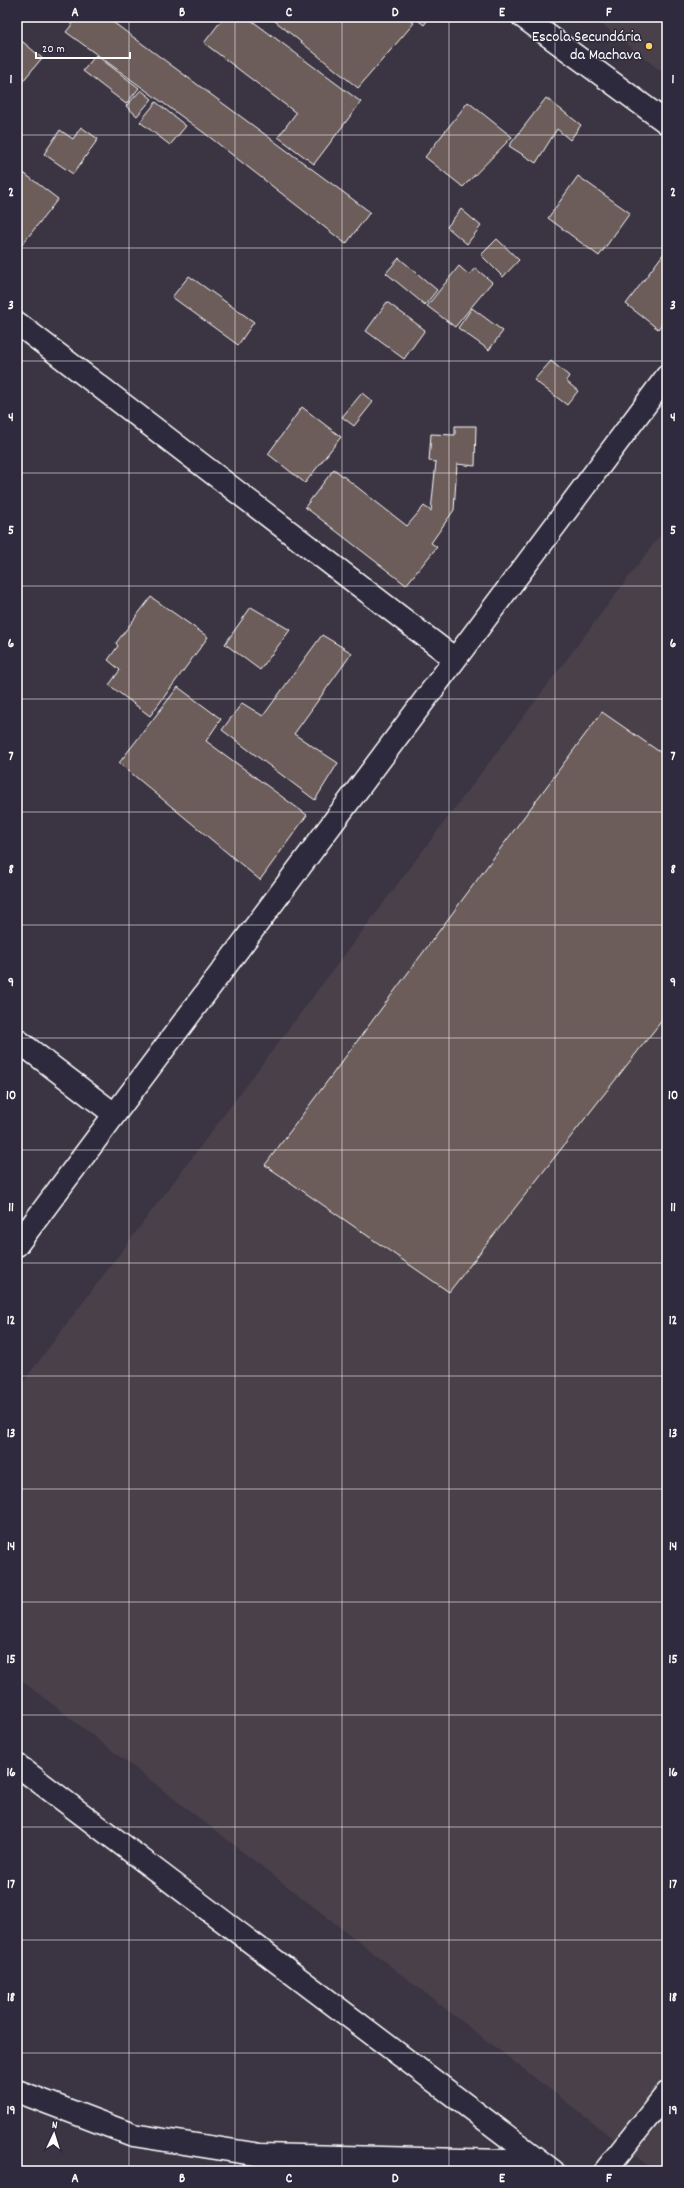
<svg xmlns="http://www.w3.org/2000/svg" width="684" height="2188" viewBox="0 0 684 2188" font-family="Dekko,sans-serif">
<style>
.built{fill:#4a404a}
.building{fill:#6c5d5a;stroke:#fff}
.lines{fill:none;stroke-linecap:round;stroke-linejoin:round}
.minor-casing{stroke:#fff;stroke-width:25}
.tertiary-casing{stroke:#fff;stroke-width:25}
.minor{stroke:#2f2a3d;stroke-width:22}
.tertiary{stroke:#2f2a3d;stroke-width:22}
.grid{fill:none;stroke:#fff;stroke-width:1;stroke-opacity:0.55}
.poi-dot{fill:#ffd166;stroke:#2f2a3d;stroke-width:1.5}
.labels{text-anchor:middle;dominant-baseline:central;stroke-width:3;stroke-linejoin:round;paint-order:stroke}
.poi-label{font-size:16px;fill:#fff;stroke:#2f2a3d;text-anchor:end}
.neatline{fill:none;stroke:#fff;stroke-width:1.5}
.grid-label{font-size:13px;text-anchor:middle;font-weight:bold;fill:#fff}
</style>
<rect width="100%" height="100%" fill="#3b3443"/>
<filter id="ink" filterUnits="userSpaceOnUse"><feTurbulence type="fractalNoise" baseFrequency=".025" numOctaves="2"/><feDisplacementMap in="SourceGraphic" scale="8" xChannelSelector="R" yChannelSelector="G"/><feConvolveMatrix kernelMatrix="1 2 1 2 8 2 1 2 1" color-interpolation-filters="sRGB"/></filter>
<g filter="url(#ink)">
<path class="built" d="M 593,17 L 667,17 L 667,76 Z
M 667,526 L 667,2171 L 655,2171 L 17,1677 L 17,1390 Z"/>
<path class="building" d="M 78,17 L 106,17 L 370,212 L 346,244 L 207,135 L 66,32 Z
M 224,17 L 247,17 L 361,102 L 314,164 L 278,137 L 296,113 L 204,43 Z
M 270,17 L 407,17 L 414,23 L 358,88 Z
M 414,17 L 430,17 L 424,25 Z
M 17,37 L 42,58 L 17,88 Z
M 96,55 L 139,88 L 126,104 L 83,71 Z
M 141,90 L 152,99 L 137,116 L 126,106 Z
M 546,98 L 581,125 L 570,140 L 557,129 L 536,163 L 509,146 Z
M 156,102 L 186,126 L 170,145 L 140,122 Z
M 468,102 L 512,137 L 463,187 L 425,157 Z
M 81,127 L 98,139 L 73,174 L 44,154 L 60,130 L 73,139 Z
M 17,168 L 58,199 L 17,251 Z
M 578,176 L 630,213 L 599,256 L 548,218 Z
M 461,209 L 481,226 L 467,244 L 447,227 Z
M 497,239 L 519,260 L 503,277 L 481,255 Z
M 667,249 L 667,317 L 658,329 L 626,304 Z
M 399,258 L 437,290 L 425,305 L 386,273 Z
M 459,266 L 469,275 L 475,268 L 492,282 L 455,327 L 427,306 Z
M 189,276 L 254,322 L 238,345 L 172,297 Z
M 387,302 L 425,330 L 404,359 L 366,331 Z
M 472,308 L 503,331 L 489,350 L 458,328 Z
M 551,361 L 569,376 L 566,381 L 578,391 L 567,405 L 534,380 Z
M 362,393 L 373,402 L 354,426 L 342,417 Z
M 302,407 L 341,437 L 305,483 L 268,454 Z
M 455,426 L 476,426 L 475,466 L 457,464 L 454,510 L 431,543 L 437,547 L 406,585 L 305,507 L 334,469 L 407,526 L 424,506 L 431,511 L 436,462 L 429,461 L 431,434 L 455,435 Z
M 151,597 L 208,637 L 150,716 L 109,685 L 120,670 L 108,660 L 118,646 L 116,643 Z
M 251,607 L 290,630 L 260,670 L 225,644 Z
M 322,635 L 352,653 L 294,734 L 338,763 L 315,800 L 222,730 L 242,703 L 263,716 Z
M 178,687 L 221,719 L 206,741 L 307,815 L 260,880 L 119,763 Z
M 602,712 L 667,757 L 667,1014 L 449,1292 L 265,1165 Z"/>
<g class="lines">
<g class="minor-casing">
<path id="minor" d="M 523,17 L 667,123
M 17,323 L 455,659
M 17,1040 L 114,1114
M 17,2091 L 133,2135 L 260,2155 L 540,2162
M 605,2171 L 667,2093"/>
</g>
<g class="tertiary-casing">
<path id="tertiary" d="M 17,1245 L 667,376
M 17,1765 L 553,2171"/>
</g>
<use href="#minor" class="minor"/>
<use href="#tertiary" class="tertiary"/>
</g>
</g>
<path class="grid" d="M 129,17 L 129,2171M 235,17 L 235,2171M 342,17 L 342,2171M 449,17 L 449,2171M 555,17 L 555,2171M 17,135 L 667,135M 17,248 L 667,248M 17,361 L 667,361M 17,473 L 667,473M 17,586 L 667,586M 17,699 L 667,699M 17,812 L 667,812M 17,925 L 667,925M 17,1038 L 667,1038M 17,1150 L 667,1150M 17,1263 L 667,1263M 17,1376 L 667,1376M 17,1489 L 667,1489M 17,1602 L 667,1602M 17,1715 L 667,1715M 17,1827 L 667,1827M 17,1940 L 667,1940M 17,2053 L 667,2053"/>
<circle class="poi-dot" cx="649" cy="46" r="4"/>
<g class="labels">
<g class="poi-label">
<text x="641" y="37">Escola Secundária<tspan x="641" dy="18">da Machava</tspan></text>
</g>
</g>
<rect width="684" height="2188" fill="none" stroke="#2f2a3d" stroke-width="44"/>
<g transform="translate(54 2134) rotate(4)" stroke="#2f2a3d" stroke-width="3" paint-order="stroke">
<path d="M0-3L7 15L0 10L-7 15Z" fill="#ffffff"/>
<text y="-6" font-size="11" font-weight="bold" text-anchor="middle" fill="#ffffff">N</text>
</g>
<path d="M36 52v6h94v-6" fill="none" stroke="#ffffff" stroke-width="2"/>
<text x="42" y="52" font-size="12" fill="#ffffff" stroke="#2f2a3d" stroke-width="3" paint-order="stroke">20 m</text>
<rect x="22" y="22" width="640" height="2144" class="neatline"/>
<g class="grid-label">
<text x="75" y="16">A</text>
<text x="182" y="16">B</text>
<text x="289" y="16">C</text>
<text x="395" y="16">D</text>
<text x="502" y="16">E</text>
<text x="609" y="16">F</text>
<text x="11" y="83">1</text>
<text x="673" y="83">1</text>
<text x="11" y="196">2</text>
<text x="673" y="196">2</text>
<text x="11" y="309">3</text>
<text x="673" y="309">3</text>
<text x="11" y="421">4</text>
<text x="673" y="421">4</text>
<text x="11" y="534">5</text>
<text x="673" y="534">5</text>
<text x="11" y="647">6</text>
<text x="673" y="647">6</text>
<text x="11" y="760">7</text>
<text x="673" y="760">7</text>
<text x="11" y="873">8</text>
<text x="673" y="873">8</text>
<text x="11" y="986">9</text>
<text x="673" y="986">9</text>
<text x="11" y="1099">10</text>
<text x="673" y="1099">10</text>
<text x="11" y="1211">11</text>
<text x="673" y="1211">11</text>
<text x="11" y="1324">12</text>
<text x="673" y="1324">12</text>
<text x="11" y="1437">13</text>
<text x="673" y="1437">13</text>
<text x="11" y="1550">14</text>
<text x="673" y="1550">14</text>
<text x="11" y="1663">15</text>
<text x="673" y="1663">15</text>
<text x="11" y="1776">16</text>
<text x="673" y="1776">16</text>
<text x="11" y="1888">17</text>
<text x="673" y="1888">17</text>
<text x="11" y="2001">18</text>
<text x="673" y="2001">18</text>
<text x="11" y="2114">19</text>
<text x="673" y="2114">19</text>
<text x="75" y="2182">A</text>
<text x="182" y="2182">B</text>
<text x="289" y="2182">C</text>
<text x="395" y="2182">D</text>
<text x="502" y="2182">E</text>
<text x="609" y="2182">F</text>
</g>
</svg>
